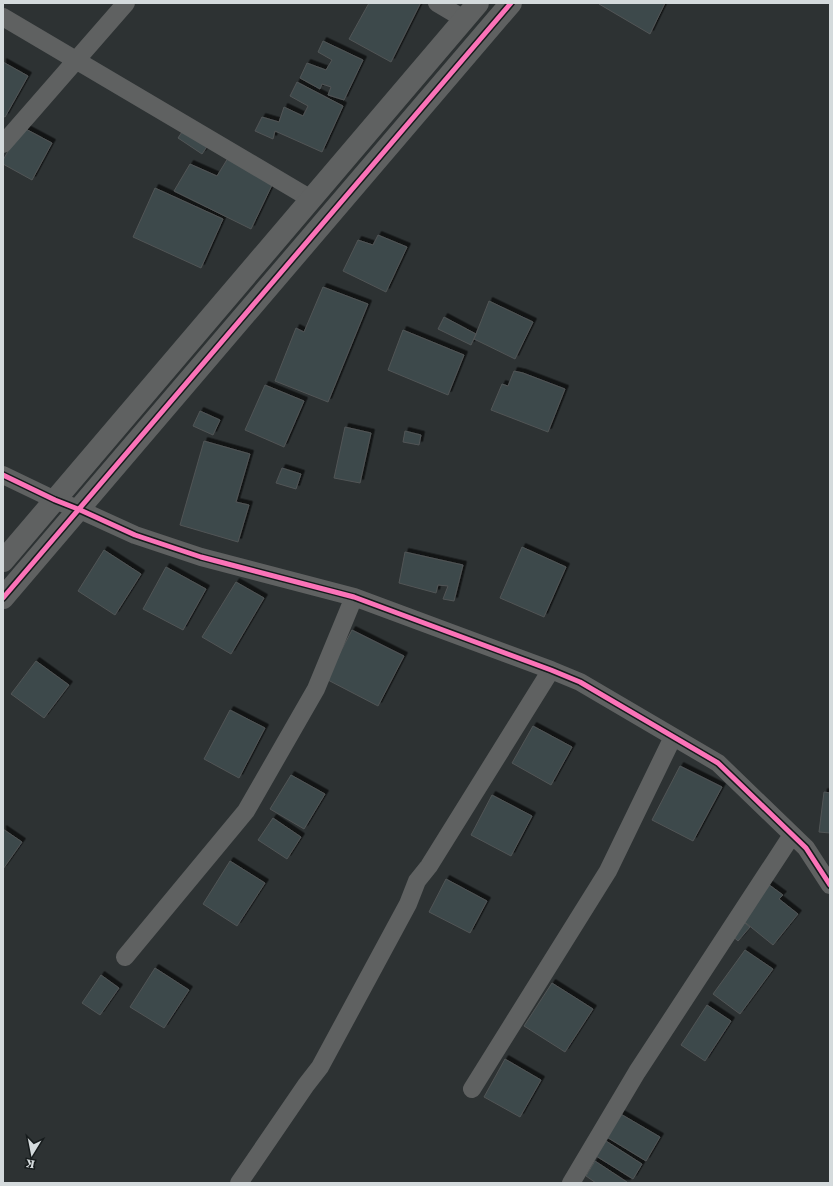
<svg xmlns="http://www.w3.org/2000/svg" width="833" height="1186" viewBox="0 0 833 1186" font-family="'Roboto Serif',serif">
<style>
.building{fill:#3e494b;stroke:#515556;filter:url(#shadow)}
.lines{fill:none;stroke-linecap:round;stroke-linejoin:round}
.minor{stroke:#5f6161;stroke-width:18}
.tertiary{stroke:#5f6161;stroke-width:22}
.cycleway-casing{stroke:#161b1c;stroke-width:8}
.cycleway{stroke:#fb73b8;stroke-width:5}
</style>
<defs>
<filter id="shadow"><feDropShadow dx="3.5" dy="-3.5" stdDeviation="0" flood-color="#0009"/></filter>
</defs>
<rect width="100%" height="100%" fill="#2d3233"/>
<path class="building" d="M 369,3 L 419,3 L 420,4 L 391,62 L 349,39 Z
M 599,3 L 665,3 L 650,34 L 599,4 Z
M 323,41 L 363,60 L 344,100 L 328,95 L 331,87 L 322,84 L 320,89 L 300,78 L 307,63 L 326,70 L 332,60 L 318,52 Z
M 3,62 L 28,76 L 5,117 L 3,116 Z
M 297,82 L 343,106 L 322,152 L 275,131 L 273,139 L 255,131 L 262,117 L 279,122 L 284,107 L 303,116 L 308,106 L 290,96 Z
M 22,127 L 52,143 L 32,180 L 3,164 L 3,160 Z
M 184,129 L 208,145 L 202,154 L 178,138 Z
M 228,158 L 272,185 L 251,229 L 174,191 L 190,164 L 217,176 Z
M 155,188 L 223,219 L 201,268 L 133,237 Z
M 378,235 L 407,247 L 386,292 L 343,271 L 358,240 L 373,245 Z
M 323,287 L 368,304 L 328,402 L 275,381 L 296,328 L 304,332 Z
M 489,301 L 533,322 L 515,359 L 474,339 Z
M 444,317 L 476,334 L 471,345 L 438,329 Z
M 403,330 L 464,355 L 448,395 L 388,370 Z
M 514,371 L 523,373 L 565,389 L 548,432 L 491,410 L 502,384 L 508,386 Z
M 265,385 L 304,401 L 284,447 L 245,430 Z
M 200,411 L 220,420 L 213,435 L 193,426 Z
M 345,427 L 371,433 L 360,483 L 334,478 Z
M 405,431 L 421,435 L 419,445 L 403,442 Z
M 204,441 L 250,454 L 236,502 L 249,505 L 238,542 L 180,525 Z
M 282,468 L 301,474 L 296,489 L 276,483 Z
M 522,547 L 566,567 L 544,617 L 500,598 Z
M 104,550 L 141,574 L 115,615 L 78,591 Z
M 405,552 L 463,565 L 454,601 L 443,599 L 448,586 L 438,585 L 436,593 L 399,583 Z
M 166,567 L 206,589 L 183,630 L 143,609 Z
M 236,582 L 264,598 L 231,654 L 202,637 Z
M 352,630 L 404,656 L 378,706 L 326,679 Z
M 36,661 L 69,685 L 44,718 L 11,694 Z
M 230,710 L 265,728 L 239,778 L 204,759 Z
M 533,726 L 572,747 L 551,785 L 512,763 Z
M 680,766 L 722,787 L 693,841 L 652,820 Z
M 291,775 L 325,794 L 304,829 L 270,809 Z
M 824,792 L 830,793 L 830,833 L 819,832 Z
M 492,795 L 532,816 L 511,856 L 471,835 Z
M 273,818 L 301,837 L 287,859 L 258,840 Z
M 3,829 L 22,842 L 3,869 Z
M 230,861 L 265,883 L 237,926 L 203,904 Z
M 446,879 L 487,901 L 470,933 L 429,912 Z
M 768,884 L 783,895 L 779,899 L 798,914 L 773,945 L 741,919 Z
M 741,920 L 750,927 L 738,941 L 729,933 Z
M 745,950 L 773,969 L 740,1014 L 713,994 Z
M 155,968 L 189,990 L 164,1028 L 130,1007 Z
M 101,975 L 119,988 L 100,1015 L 82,1003 Z
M 552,983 L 593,1009 L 565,1052 L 524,1026 Z
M 707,1005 L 731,1021 L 705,1061 L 681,1045 Z
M 505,1059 L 541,1080 L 520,1117 L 484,1097 Z
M 619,1113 L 660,1137 L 646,1161 L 605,1136 Z
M 606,1141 L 642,1164 L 633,1179 L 596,1156 Z
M 595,1161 L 627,1182 L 627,1183 L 596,1183 L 586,1176 Z"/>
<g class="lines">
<path class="minor" d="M 437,3 L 464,19
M 3,17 L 311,199
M 3,144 L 126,3
M 3,475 L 55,500 L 78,509 L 135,535 L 201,557 L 354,597 L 551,670 L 580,682 L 718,763 L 806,848 L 830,885
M 125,957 L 246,811 L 316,689 L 354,597
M 472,1089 L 608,871 L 673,737
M 239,1183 L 306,1085 L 320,1067 L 408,904 L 417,881 L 429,866 L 551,670
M 571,1183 L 637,1072 L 792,835"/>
<path class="tertiary" d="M 3,561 L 478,3
M 3,598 L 511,3"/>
<g class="cycleway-casing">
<path id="cycleway" d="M 3,475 L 55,500 L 78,509 L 135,535 L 201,557 L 354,597 L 551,670 L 580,682 L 718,763 L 806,848 L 830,885
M 3,598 L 511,3"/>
</g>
<use href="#cycleway" class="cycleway"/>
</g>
<rect width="833" height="1186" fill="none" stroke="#d4dadc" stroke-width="8"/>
<g transform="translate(32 1154) rotate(190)" stroke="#161b1c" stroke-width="3" paint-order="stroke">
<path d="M0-3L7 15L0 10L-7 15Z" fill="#d4dadc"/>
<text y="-6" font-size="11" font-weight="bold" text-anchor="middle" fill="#d4dadc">K</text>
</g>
</svg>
